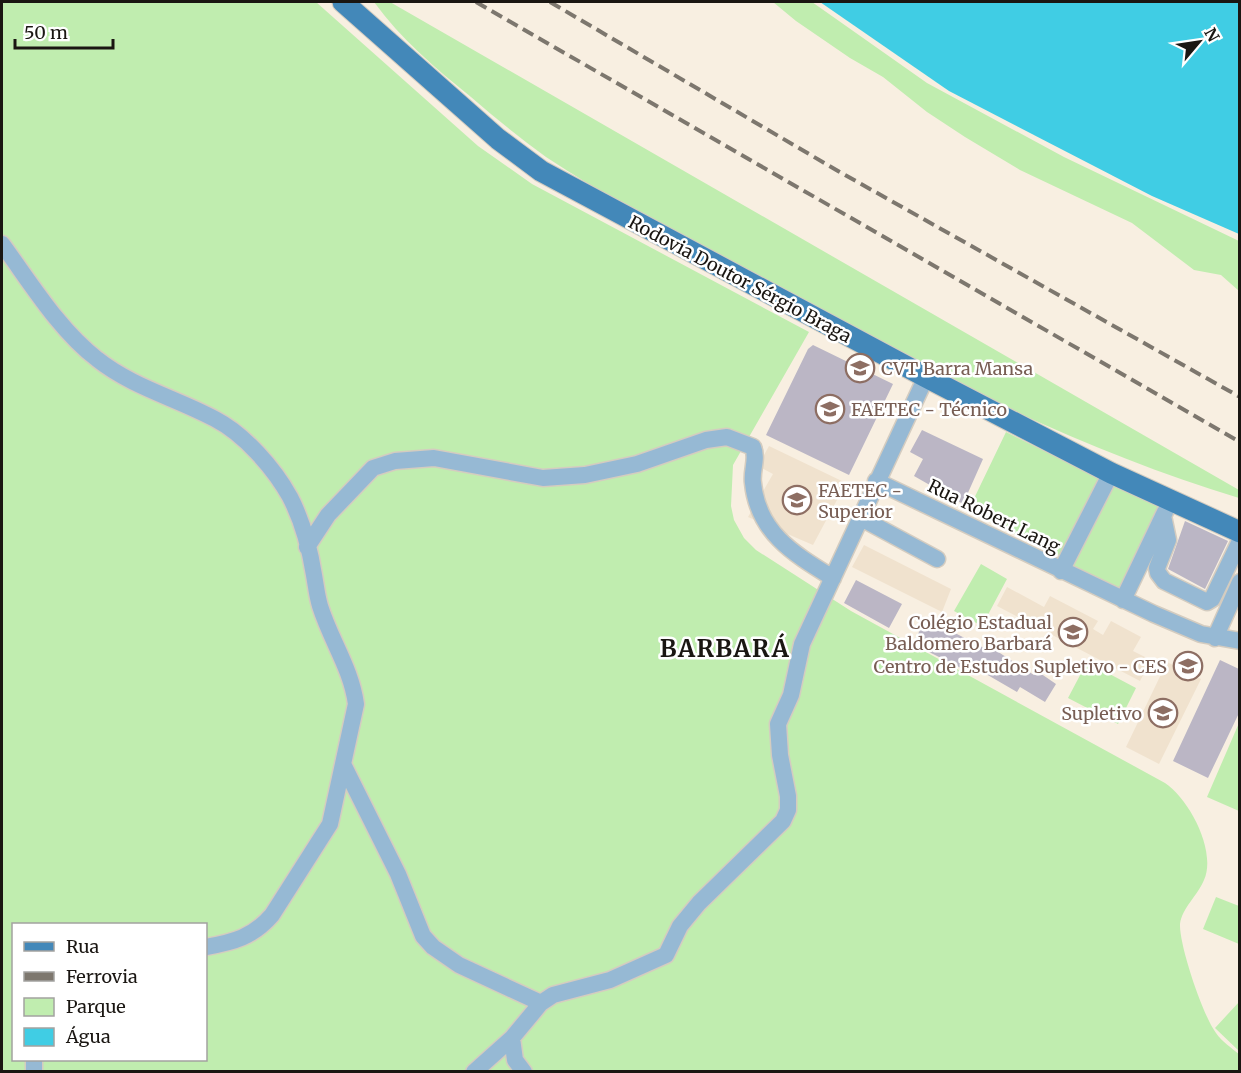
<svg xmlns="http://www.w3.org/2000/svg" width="1241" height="1073" viewBox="0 0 1241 1073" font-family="Merriweather,serif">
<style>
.built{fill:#f0e2ce}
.green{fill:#c0edaf;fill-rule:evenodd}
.water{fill:#40cde4}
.building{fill:#bbb6c5}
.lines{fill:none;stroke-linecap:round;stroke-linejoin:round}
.minor-casing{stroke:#d4ccc0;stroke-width:19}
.major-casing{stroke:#d4ccc0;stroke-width:23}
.minor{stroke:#96b9d4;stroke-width:16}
.major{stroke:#4388b9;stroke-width:21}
.rail{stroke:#7d776e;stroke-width:4;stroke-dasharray:12 6;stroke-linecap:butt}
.labels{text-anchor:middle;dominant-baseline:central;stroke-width:5;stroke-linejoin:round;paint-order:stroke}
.street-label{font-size:18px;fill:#1a1612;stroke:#fff}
.education-label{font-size:18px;fill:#785e54;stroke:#fff;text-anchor:start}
.district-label{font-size:24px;font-weight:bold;letter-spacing:1.5px;fill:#1a1612;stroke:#fff}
</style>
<rect width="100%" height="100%" fill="#f8efe1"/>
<path class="built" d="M 769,446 L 846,483 L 813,545 L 748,517 L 773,474 L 758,466 Z
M 864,545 L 951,589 L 942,612 L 852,567 Z
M 1007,587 L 1044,607 L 1050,596 L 1098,621 L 1093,629 L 1103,635 L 1111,621 L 1141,637 L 1133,651 L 1151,660 L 1140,681 L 997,606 Z
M 1167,662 L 1201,679 L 1159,764 L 1126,747 Z"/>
<path class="green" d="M 2,2 L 316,2 L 478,146 L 532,184 L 809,332 L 733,465 L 731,506 L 734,520 L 744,538 L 756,550 L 851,611 L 1165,783 C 1189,799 1217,851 1204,880 C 1198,895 1182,908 1180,924 C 1179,945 1203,1016 1216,1033 C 1222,1042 1232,1048 1240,1055 L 1239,1072 L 2,1072 ZM 14,924 L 206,924 L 206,1060 L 14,1060 Z
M 374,2 L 390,2 L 1239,490 L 1239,498 C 1059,443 890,353 726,261 C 666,227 603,195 546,157 C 520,138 495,118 471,97 C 435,68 401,39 374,2 Z
M 773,2 L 812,2 L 927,83 L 1064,157 L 1239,241 L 1239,291 L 1221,275 L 1194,270 L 1132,223 L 1020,170 L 965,137 L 927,112 L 883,77 L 850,58 L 796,21 Z
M 1006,432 L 1099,478 L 1061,556 L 968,511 Z
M 1112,481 L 1161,507 L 1120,594 L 1071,565 Z
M 981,564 L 1007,579 L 982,626 L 954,611 Z
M 1087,662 L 1136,688 L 1118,724 L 1068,698 Z
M 1239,723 L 1240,811 L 1239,811 L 1207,797 Z
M 1216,897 L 1239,906 L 1239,944 L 1203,929 Z
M 1239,1002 L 1239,1051 L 1215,1028 Z"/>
<path class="water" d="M 820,2 L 1239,2 L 1239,234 L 1152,196 L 949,91 Z"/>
<path class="building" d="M 813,345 L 893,384 L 849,475 L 766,435 L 808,349 Z
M 922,430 L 983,459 L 963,504 L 914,476 L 923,459 L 910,452 Z
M 1185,521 L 1228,541 L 1205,589 L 1168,569 Z
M 856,580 L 902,604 L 889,628 L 844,603 Z
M 926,618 L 984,648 L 986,644 L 1034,675 L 1037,671 L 1056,684 L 1045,702 L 1020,687 L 1017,692 L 967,663 L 963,669 L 913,644 Z
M 1220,660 L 1239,669 L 1239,713 L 1208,778 L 1173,761 Z"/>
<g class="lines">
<g class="minor-casing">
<path id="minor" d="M 2,244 C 30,282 59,330 97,359 C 132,387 176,398 215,419 C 244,434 274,468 290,497 C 302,520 310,550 314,575 C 316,586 317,596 320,606 C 331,641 351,668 356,704 L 330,824 L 272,915 C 253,937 234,942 206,947
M 876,481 L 1154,614 L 1201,634 L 1240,641
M 1163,516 L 1168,540 L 1157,568 L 1158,573 L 1164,581 L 1207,602 L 1212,599 L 1240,541
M 859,517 L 937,559
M 307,547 L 328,515 L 373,468 L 395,461 L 434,458 L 543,478 L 585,475 L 637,464 L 706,440 L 727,437 L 753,447 C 758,459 751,471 753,483 C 758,533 794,554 833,578
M 1061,571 L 1111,473
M 1123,600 L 1165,512
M 1215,638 L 1240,582
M 343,764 L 398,874 L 423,936 L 433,947 L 459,965 L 541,1003
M 512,1038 L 515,1060 L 524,1072
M 34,1072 L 34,1060
M 474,1072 L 512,1038 L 541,1003 L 553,995 L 610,980 L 666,955 L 680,926 L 699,903 L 783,821 L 788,810 L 788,796 L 780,755 L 778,724 L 791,695 L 802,644 L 926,377"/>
</g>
<g class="major-casing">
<path id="major" d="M 343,2 L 498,139 L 541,171 L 926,377 L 1111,473 L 1240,532"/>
</g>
<use href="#minor" class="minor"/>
<use href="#major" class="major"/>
<path class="rail" d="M 476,2 L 1240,442
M 550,2 L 838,171 L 1240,397"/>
</g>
<defs>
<g id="university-ring" transform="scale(1.5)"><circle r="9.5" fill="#fff" stroke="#8d6e63" stroke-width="1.5"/><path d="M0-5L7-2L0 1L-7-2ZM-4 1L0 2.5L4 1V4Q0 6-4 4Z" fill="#8d6e63"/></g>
<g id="school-ring" transform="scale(1.5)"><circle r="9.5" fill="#fff" stroke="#8d6e63" stroke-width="1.5"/><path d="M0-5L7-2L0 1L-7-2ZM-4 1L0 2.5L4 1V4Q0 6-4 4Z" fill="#8d6e63"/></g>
</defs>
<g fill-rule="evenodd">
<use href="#university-ring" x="860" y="368"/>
<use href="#university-ring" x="830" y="409"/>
<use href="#university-ring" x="797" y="500"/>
<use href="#school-ring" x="1073" y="632"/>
<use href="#school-ring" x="1188" y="666"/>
<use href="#school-ring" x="1163" y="713"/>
</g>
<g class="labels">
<g class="street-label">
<text transform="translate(740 279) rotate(28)">Rodovia Doutor Sérgio Braga</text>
<text transform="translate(994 516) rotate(26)">Rua Robert Lang</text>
</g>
<g class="education-label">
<text x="881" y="368">CVT Barra Mansa</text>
<text x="851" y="409">FAETEC - Técnico</text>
<text x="818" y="490">FAETEC -<tspan x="818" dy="21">Superior</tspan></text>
<text x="1052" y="622" text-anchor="end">Colégio Estadual<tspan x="1052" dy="21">Baldomero Barbará</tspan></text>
<text x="1167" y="666" text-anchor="end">Centro de Estudos Supletivo - CES</text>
<text x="1142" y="713" text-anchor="end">Supletivo</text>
</g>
<g class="district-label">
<text x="725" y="648">BARBARÁ</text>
</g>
</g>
<rect width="1241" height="1073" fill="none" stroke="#1a1612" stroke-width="6"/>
<rect x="12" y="923" width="195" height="138" fill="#ffffff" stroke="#a3a2a0" stroke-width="1.5"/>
<rect x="24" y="942" width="30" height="9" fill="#4388b9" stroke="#a3a2a0" stroke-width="1.5"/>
<text x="66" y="953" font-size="18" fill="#1a1612">Rua</text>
<rect x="24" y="972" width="30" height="9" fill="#7d776e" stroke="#a3a2a0" stroke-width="1.5"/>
<text x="66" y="983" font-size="18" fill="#1a1612">Ferrovia</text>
<rect x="24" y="998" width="30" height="18" fill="#c0edaf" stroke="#a3a2a0" stroke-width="1.5"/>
<text x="66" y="1013" font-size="18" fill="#1a1612">Parque</text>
<rect x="24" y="1028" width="30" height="18" fill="#40cde4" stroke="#a3a2a0" stroke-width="1.5"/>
<text x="66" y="1043" font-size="18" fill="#1a1612">Água</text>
<g transform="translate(1199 42) rotate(61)" stroke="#ffffff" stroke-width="4.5" paint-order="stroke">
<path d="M0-4.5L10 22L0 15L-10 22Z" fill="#1a1612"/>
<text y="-9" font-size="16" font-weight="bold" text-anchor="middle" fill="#1a1612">N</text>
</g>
<path d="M15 39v9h98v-9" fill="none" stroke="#1a1612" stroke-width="3"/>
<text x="24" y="39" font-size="18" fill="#1a1612" stroke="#ffffff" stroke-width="4.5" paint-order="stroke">50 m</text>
</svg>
